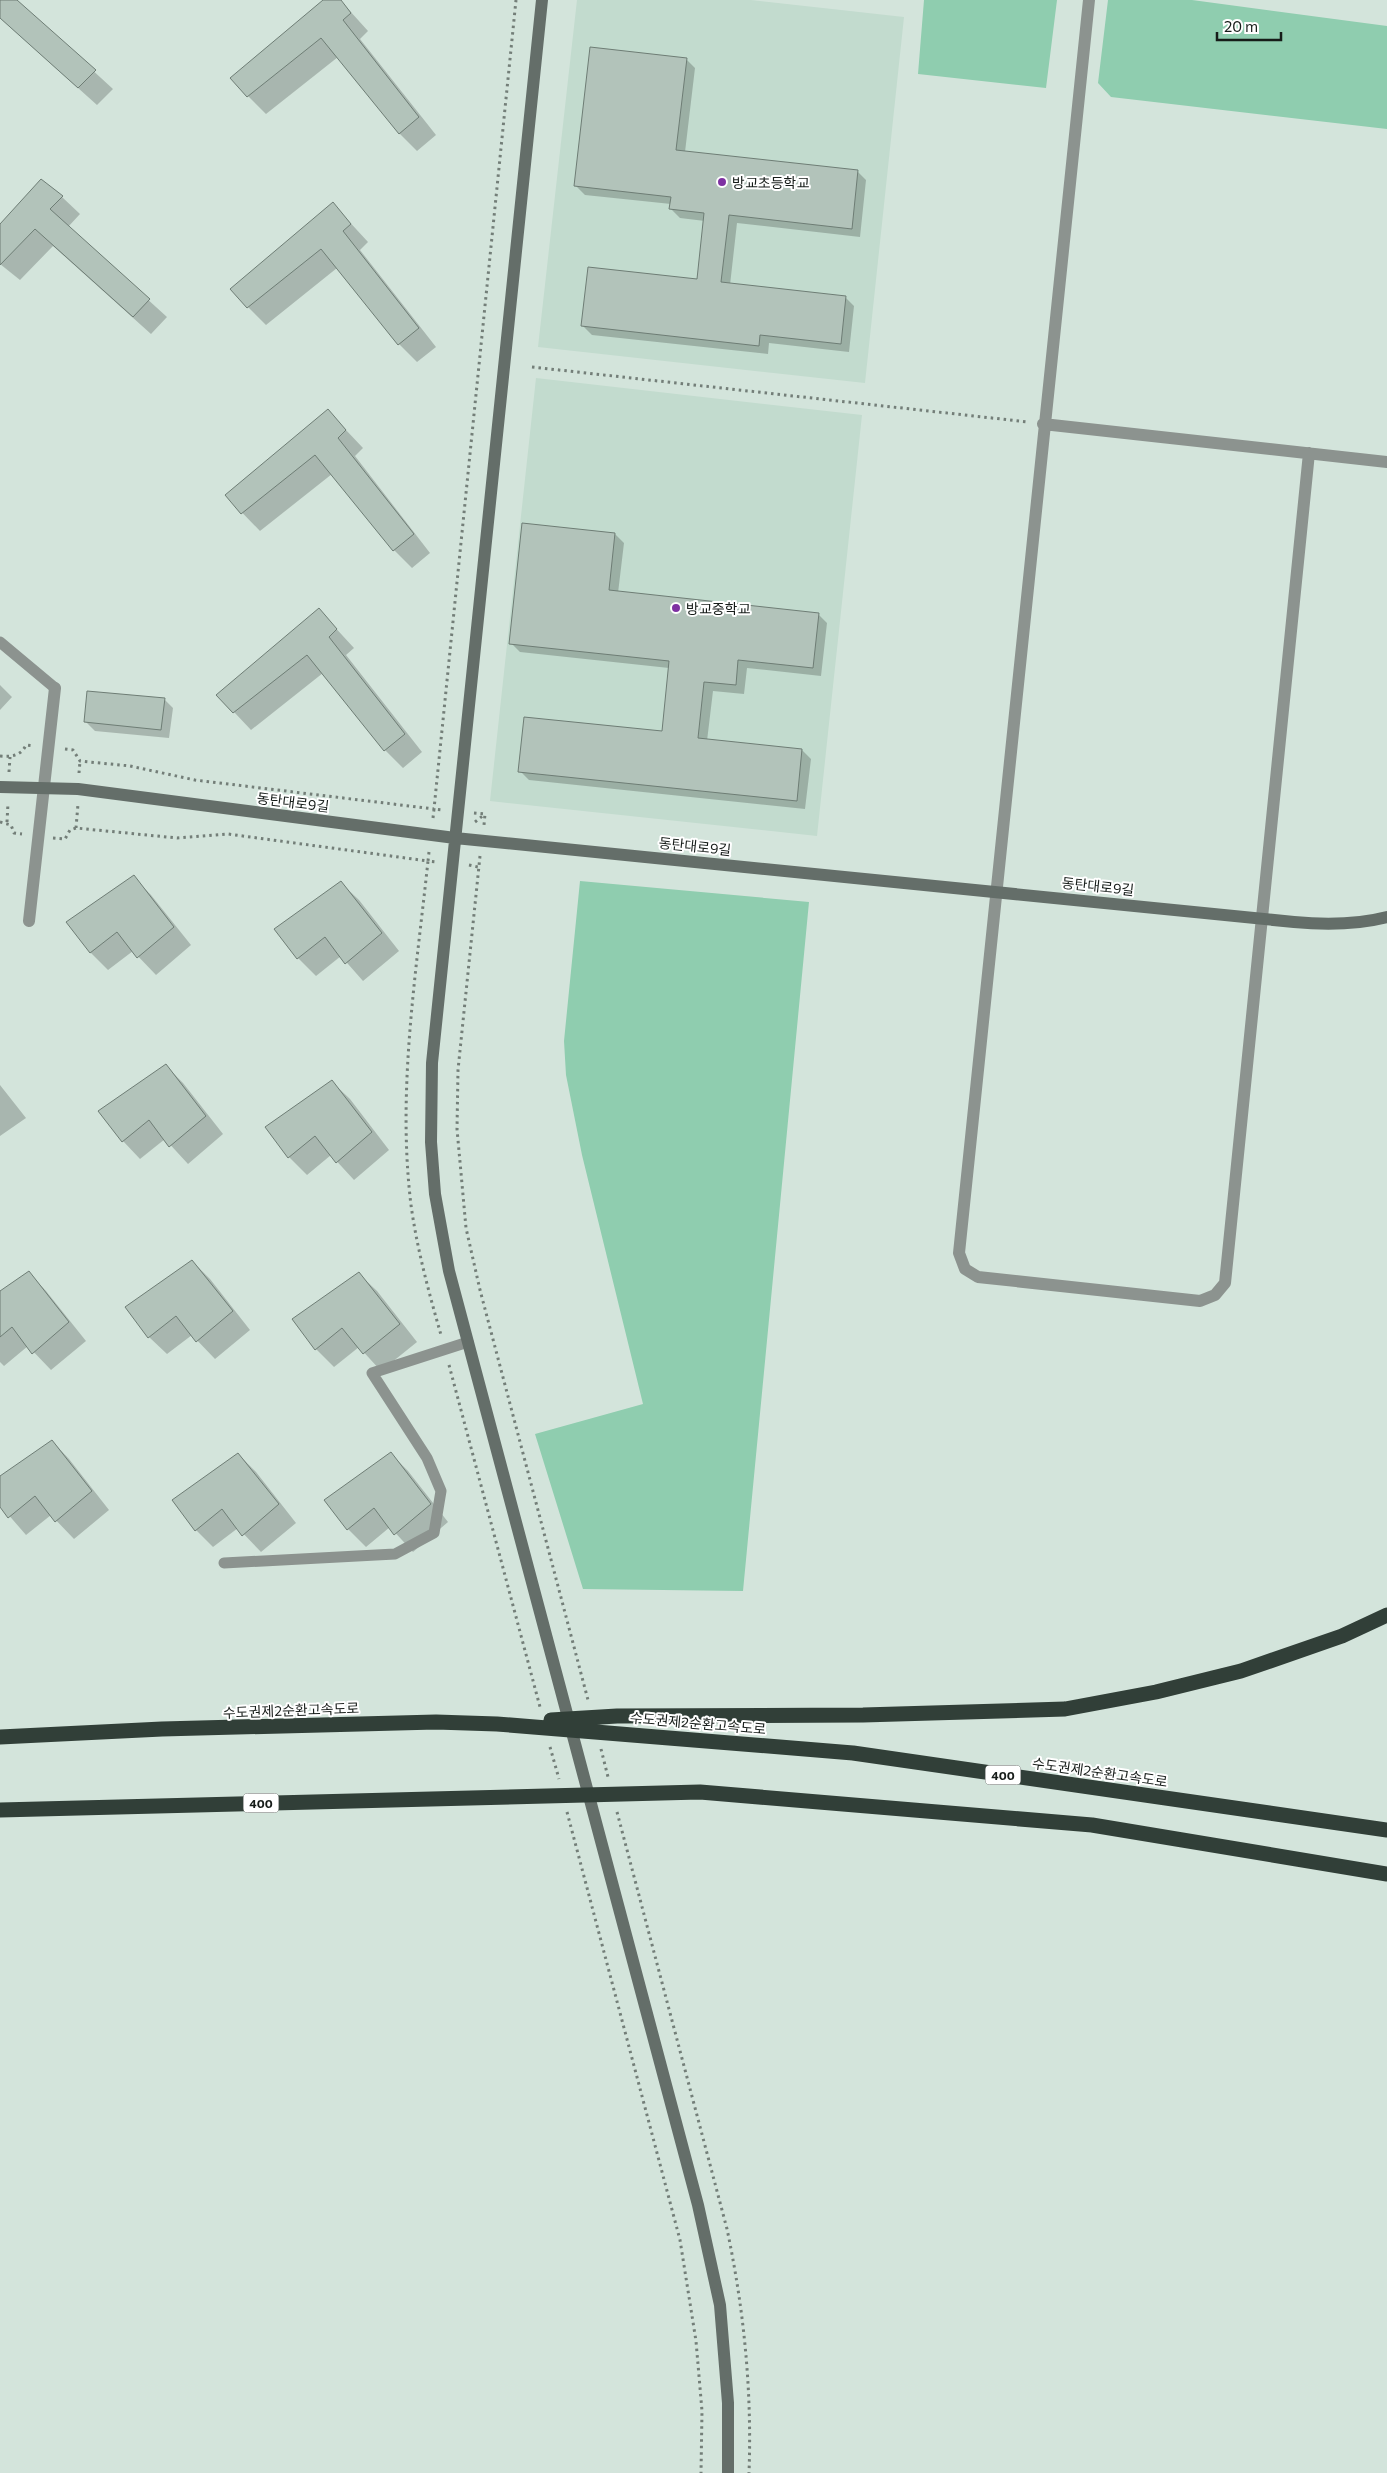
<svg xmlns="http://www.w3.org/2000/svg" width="1387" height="2473" viewBox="0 0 1387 2473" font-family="Commissioner,'Noto Sans KR',sans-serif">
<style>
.built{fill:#c2dbce}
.green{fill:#8fcdaf}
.shadow{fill:#0003}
.building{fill:#b2c3ba;stroke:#6e7d75}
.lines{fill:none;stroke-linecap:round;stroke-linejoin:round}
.path{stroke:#737e78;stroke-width:3;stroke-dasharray:2.5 4;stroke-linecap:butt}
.lane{stroke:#8c938f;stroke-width:11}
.street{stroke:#8c938f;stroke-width:12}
.secondary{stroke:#646e69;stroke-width:12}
.highway{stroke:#313f38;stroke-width:15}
.poi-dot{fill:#7e31a2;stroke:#fff;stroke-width:2}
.labels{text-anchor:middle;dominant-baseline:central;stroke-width:4;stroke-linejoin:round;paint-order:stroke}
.shield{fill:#fff;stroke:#5c605e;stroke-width:1}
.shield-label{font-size:12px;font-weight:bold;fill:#161c19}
.poi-label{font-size:14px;fill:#161c19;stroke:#fff;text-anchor:start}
.street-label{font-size:14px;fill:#161c19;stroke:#fff}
</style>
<rect width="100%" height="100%" fill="#d3e4db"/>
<path class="built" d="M 577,0 L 751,0 L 904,17 L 865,383 L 538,347 Z
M 536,378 L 862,415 L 817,836 L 490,801 Z"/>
<path class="green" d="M 924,0 L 1057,0 L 1046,88 L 918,74 Z
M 1108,0 L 1192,0 L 1387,26 L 1387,129 L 1111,97 L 1098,83 Z
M 580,881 L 809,902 L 743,1591 L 583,1589 L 535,1434 L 643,1404 L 582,1155 L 566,1075 L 564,1041 Z"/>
<path class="shadow" d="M 0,0 L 16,0 L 113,89 L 97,105 L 0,18 Z
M 325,0 L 340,0 L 368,31 L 360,39 L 436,135 L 417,151 L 399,133 L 338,57 L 266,114 L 248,96 Z
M 686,59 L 695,68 L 685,152 L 857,171 L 866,180 L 860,237 L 737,223 L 730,285 L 845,297 L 854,306 L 849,352 L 769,343 L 768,354 L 592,335 L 583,326 L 698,280 L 705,221 L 680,218 L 671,209 L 671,204 L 585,195 L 576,186 Z
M 62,197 L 80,214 L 68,227 L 167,317 L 151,334 L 53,246 L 20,280 L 0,264 L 0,225 Z
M 333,204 L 368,242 L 360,250 L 436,347 L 417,362 L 399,344 L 337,268 L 266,325 L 248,307 Z
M 328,411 L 363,448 L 355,456 L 430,553 L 412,568 L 394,550 L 332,474 L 260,531 L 226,496 Z
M 615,534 L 624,543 L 618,593 L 818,614 L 827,623 L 821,676 L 747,668 L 744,694 L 713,691 L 707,741 L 802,750 L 811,759 L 805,809 L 529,780 L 520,771 L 663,733 L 669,668 L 520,652 L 511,643 Z
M 319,610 L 354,648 L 346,655 L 422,752 L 403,768 L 385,750 L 323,673 L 251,730 L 218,695 Z
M 0,685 L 12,697 L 0,710 Z
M 164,699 L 173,708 L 169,738 L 95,731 L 86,722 Z
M 133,877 L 151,895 L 191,945 L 156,975 L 133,951 L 108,970 L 91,953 L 68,923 Z
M 341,883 L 359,900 L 399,951 L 363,981 L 341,956 L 316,976 L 298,958 L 276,929 Z
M 166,1066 L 183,1083 L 223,1134 L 188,1164 L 165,1139 L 140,1159 L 123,1141 Z
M 332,1082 L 350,1099 L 389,1150 L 354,1180 L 331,1155 L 307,1175 L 289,1157 L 267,1128 Z
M 0,1085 L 26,1118 L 0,1136 Z
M 192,1261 L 210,1279 L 250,1330 L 215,1359 L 192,1335 L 167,1354 L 149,1337 Z
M 29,1273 L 46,1291 L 86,1341 L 51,1370 L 28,1346 L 4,1366 L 0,1362 L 0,1293 Z
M 359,1274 L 377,1291 L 417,1342 L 381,1371 L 359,1347 L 334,1367 L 316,1349 Z
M 52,1441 L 69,1459 L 109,1510 L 74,1539 L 51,1515 L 26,1535 L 0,1505 L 0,1478 Z
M 238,1454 L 256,1472 L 296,1523 L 261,1552 L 238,1528 L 213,1547 L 196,1530 Z
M 391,1454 L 408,1471 L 448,1522 L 413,1552 L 390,1527 L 366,1547 L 348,1529 Z"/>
<path class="building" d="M 0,0 L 17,0 L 96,70 L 78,88 L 0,18 Z
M 323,0 L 341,0 L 351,13 L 343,20 L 419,117 L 399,134 L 321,38 L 247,97 L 230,78 Z
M 590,47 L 687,58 L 676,150 L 858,170 L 852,229 L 729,215 L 721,282 L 846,296 L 841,344 L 760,335 L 759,346 L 581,326 L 588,267 L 697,279 L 704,213 L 669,209 L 671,197 L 574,186 Z
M 41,179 L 63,196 L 50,209 L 150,299 L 133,317 L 35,229 L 0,265 L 0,224 Z
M 333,202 L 351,224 L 343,231 L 419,328 L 398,345 L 321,249 L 247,308 L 230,289 Z
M 328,409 L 346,430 L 338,438 L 414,534 L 393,551 L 315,455 L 241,514 L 225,495 Z
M 522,523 L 615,533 L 609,590 L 819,613 L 813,668 L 738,660 L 736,685 L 704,682 L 698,738 L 802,749 L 797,801 L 518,772 L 524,717 L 662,731 L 669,661 L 509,644 Z
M 319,608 L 337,629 L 329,637 L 405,734 L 384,751 L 307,655 L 233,713 L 216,695 Z
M 87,691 L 165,698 L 161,730 L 84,722 Z
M 134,875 L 174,927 L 137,958 L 117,932 L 90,953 L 66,922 Z
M 341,881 L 382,933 L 345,964 L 325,937 L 297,959 L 274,929 Z
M 166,1064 L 206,1116 L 169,1147 L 149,1120 L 122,1142 L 98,1111 Z
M 332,1080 L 372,1132 L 336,1163 L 315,1136 L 288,1158 L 265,1127 Z
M 192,1260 L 233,1311 L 196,1342 L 176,1316 L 148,1338 L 125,1307 Z
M 29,1271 L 69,1322 L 32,1354 L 12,1327 L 0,1337 L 0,1291 Z
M 359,1272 L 400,1324 L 363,1354 L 342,1328 L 315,1350 L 292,1319 Z
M 52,1440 L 92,1491 L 55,1522 L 35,1496 L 8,1518 L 0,1507 L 0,1476 Z
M 391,1452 L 431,1504 L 394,1535 L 374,1508 L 347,1530 L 324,1500 Z
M 238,1453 L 279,1504 L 242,1536 L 222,1509 L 195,1531 L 172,1500 Z"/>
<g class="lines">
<path class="path" d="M 532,367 L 1028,422
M 65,749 L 73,750 L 80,761 L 130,766 L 195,780 L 434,809 L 516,0
M 0,756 C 11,757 21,756 26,745 L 34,746
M 9,772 L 10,757
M 79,773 L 80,761
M 474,813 L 485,814 L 484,825
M 433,818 L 434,809 L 443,810
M 0,822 L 11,825 L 14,833 L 22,834
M 7,822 L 8,803
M 475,822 L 485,814
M 76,828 L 78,804
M 53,838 L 65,839 L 70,830 L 76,828 L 177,838 L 228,834 L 428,861 C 416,974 397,1091 411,1205 C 417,1249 429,1293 441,1335
M 429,852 L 428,861 L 438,862
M 480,856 L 458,1070 L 457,1129 L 466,1228 L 480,1290 L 588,1700
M 469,865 L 478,867
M 449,1365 L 540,1707
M 550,1747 L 559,1779
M 601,1749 L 608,1777
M 567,1812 L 680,2240 L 696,2341 L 702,2411 L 701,2473
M 617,1812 L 727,2229 C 744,2310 752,2390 749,2473"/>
<path class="lane" d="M 0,642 L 55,688
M 224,1563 L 395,1554 L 434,1533 L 441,1491 L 427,1458 L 372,1373 L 468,1342"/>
<path class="street" d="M 1089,0 L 959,1253 L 965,1269 L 978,1277 L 1200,1301 L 1215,1295 L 1225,1283 L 1309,453
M 1043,424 L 1387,462
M 29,921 L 55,688"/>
<path class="secondary" d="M 542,0 L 432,1063 L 431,1142 L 435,1194 L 449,1271 L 698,2205 L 720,2305 L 728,2403 L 728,2473
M 0,787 L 78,789 L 455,838 L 1294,922 C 1326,925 1356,925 1387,917"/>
<path class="highway" d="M 551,1720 L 617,1716 L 863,1715 L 1065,1709 L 1156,1692 L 1241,1671 L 1342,1636 L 1387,1615
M 0,1737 L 162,1729 L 436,1722 L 497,1724 L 853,1753 L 1387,1830
M 0,1810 L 700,1792 L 1092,1825 L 1387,1874"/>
</g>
<g class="poi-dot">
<circle cx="722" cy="182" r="5"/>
<circle cx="676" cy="608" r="5"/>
</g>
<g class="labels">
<g class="shield">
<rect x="985.5" y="1765.5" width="35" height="19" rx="4"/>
<rect x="243.5" y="1793.5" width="35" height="19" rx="4"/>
</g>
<g class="shield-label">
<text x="1003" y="1775">400</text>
<text x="261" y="1803">400</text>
</g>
<g class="poi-label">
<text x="732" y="182">방교초등학교</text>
<text x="686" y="608">방교중학교</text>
</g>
<g class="street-label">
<text transform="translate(293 802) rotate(7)">동탄대로9길</text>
<text transform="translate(695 846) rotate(6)">동탄대로9길</text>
<text transform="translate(1098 886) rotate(6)">동탄대로9길</text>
<text transform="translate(291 1710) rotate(-2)">수도권제2순환고속도로</text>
<text transform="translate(698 1723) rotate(5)">수도권제2순환고속도로</text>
<text transform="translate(1100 1772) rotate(8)">수도권제2순환고속도로</text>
</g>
</g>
<path d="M1217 32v8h64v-8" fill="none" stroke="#161c19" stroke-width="2.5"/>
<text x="1224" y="32" font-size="15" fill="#161c19" stroke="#ffffff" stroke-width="4" paint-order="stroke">20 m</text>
</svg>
